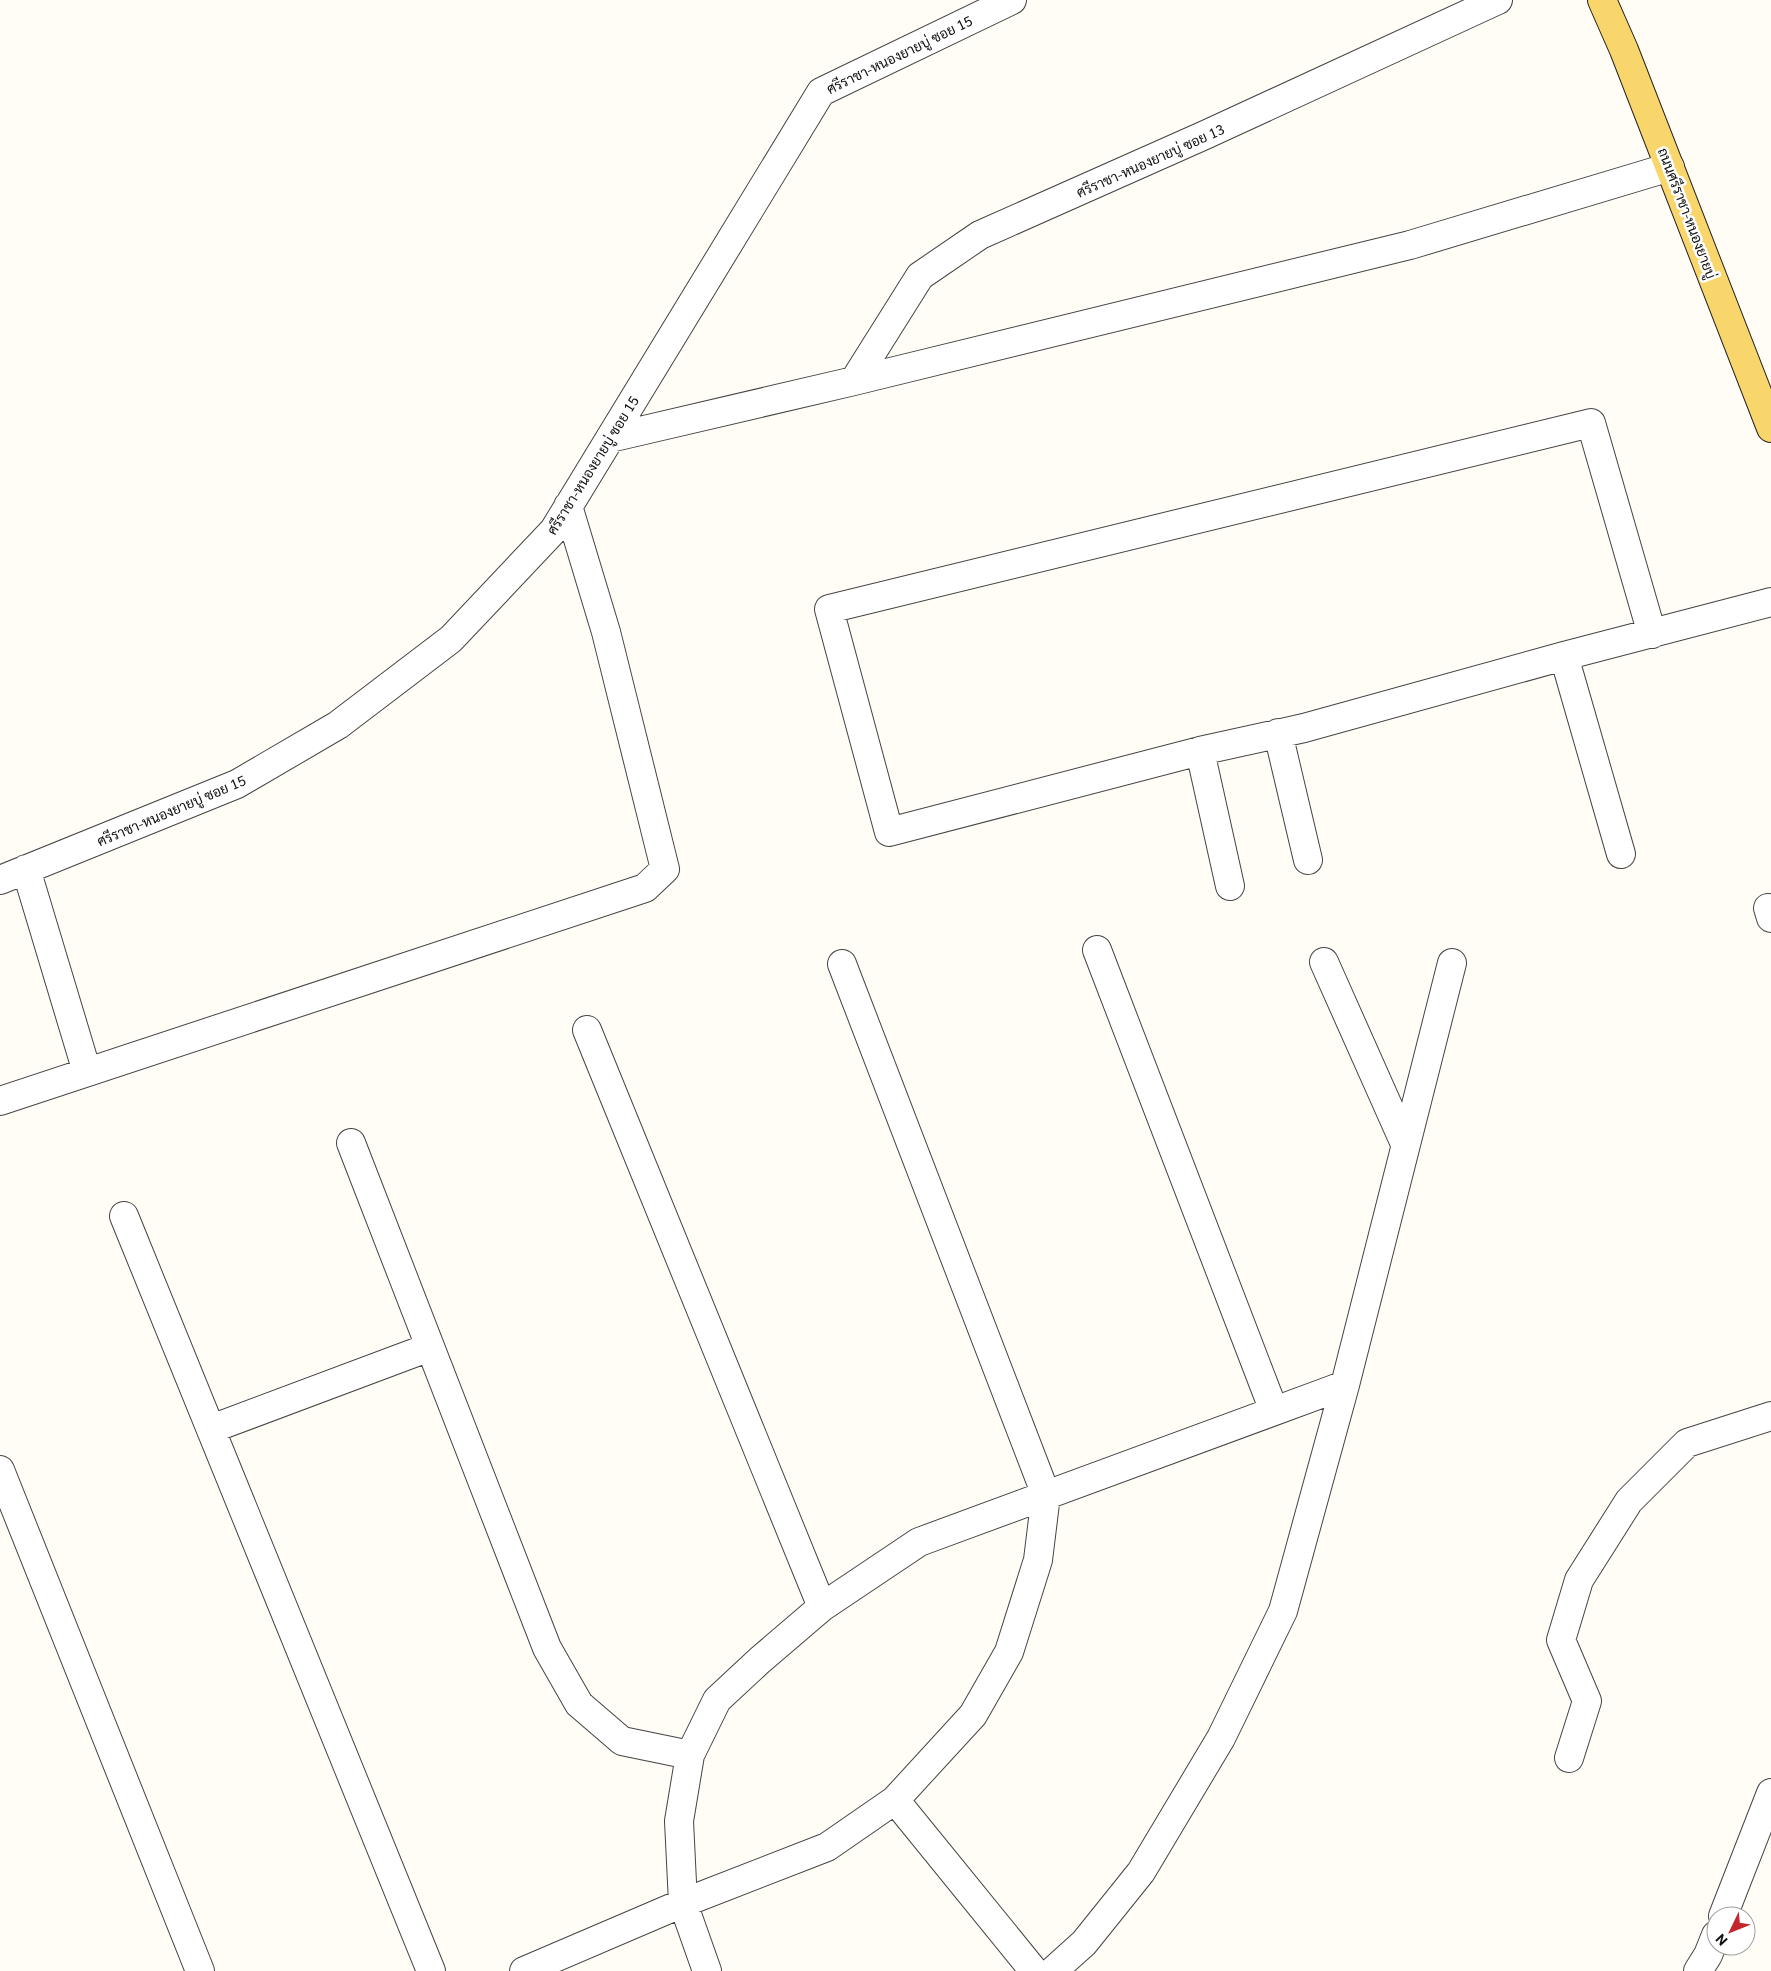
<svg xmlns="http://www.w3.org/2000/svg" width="1771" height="1971" viewBox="0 0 1771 1971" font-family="Georgia,Sarabun,serif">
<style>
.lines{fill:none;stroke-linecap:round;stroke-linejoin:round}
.minor-casing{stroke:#444;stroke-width:30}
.major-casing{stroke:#222;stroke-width:30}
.minor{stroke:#fff;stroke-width:28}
.major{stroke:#f9d66b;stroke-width:28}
.labels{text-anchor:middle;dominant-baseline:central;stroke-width:5;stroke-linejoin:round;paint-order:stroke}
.street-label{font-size:14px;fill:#111;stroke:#fff}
</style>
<rect width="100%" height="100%" fill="#fffdf5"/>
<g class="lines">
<g class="minor-casing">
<path id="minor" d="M 854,381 L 920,276 L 980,235 L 1205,135 L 1498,0
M 610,438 L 854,381 L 1410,245 L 1670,167
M 1652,634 L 1591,423 L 829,609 L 889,832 L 1200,751 L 1304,728 L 1564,656 L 1771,602
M 1564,656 L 1621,854
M 1278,733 L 1308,860
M 1200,751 L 1230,886
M 26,869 L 87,1072
M 0,880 L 237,784 L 338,725 L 451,639 L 554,530 L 821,92 L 1012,0
M 1768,908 L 1771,918
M 1097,950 L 1274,1411
M 1324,962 L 1405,1144
M 587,1030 L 822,1607
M 0,1101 L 645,888 L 665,869 L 606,632 L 568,506
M 351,1143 L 547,1648 L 579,1704 L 622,1741 L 690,1755
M 124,1216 L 431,1971
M 211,1429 L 430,1347
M 0,1470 L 200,1971
M 1569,1758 L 1587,1701 L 1561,1640 L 1579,1580 L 1629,1501 L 1687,1443 L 1771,1416
M 895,1800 L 1034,1971
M 1723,1916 L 1771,1793
M 524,1971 L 683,1903 L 827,1847 L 895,1800 L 973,1715 L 1009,1652 L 1038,1560 L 1046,1495 L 842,964
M 707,1971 L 683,1903 L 679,1821 L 690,1755 L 717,1700 L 760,1660 L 822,1607 L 919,1542 L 1345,1385
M 1053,1971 L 1084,1943 L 1141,1872 L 1221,1738 L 1283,1611 L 1345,1385 L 1452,963
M 1698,1971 L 1708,1955 L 1716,1935"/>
</g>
<g class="major-casing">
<path id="major" d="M 1602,0 L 1624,50 L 1771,428"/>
</g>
<use href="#minor" class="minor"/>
<use href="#major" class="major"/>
</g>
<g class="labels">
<g class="street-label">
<text transform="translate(899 54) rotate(-26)">ศรีราชา-หนองยายบู่ ซอย 15</text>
<text transform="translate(1150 160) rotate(-24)">ศรีราชา-หนองยายบู่ ซอย 13</text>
<text transform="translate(1688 213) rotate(69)">ถนนศรีราชา-หนองยายบู่</text>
<text transform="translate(592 465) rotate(-58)">ศรีราชา-หนองยายบู่ ซอย 15</text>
<text transform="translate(171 810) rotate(-23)">ศรีราชา-หนองยายบู่ ซอย 15</text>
</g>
</g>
<g transform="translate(1731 1931) rotate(227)"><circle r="24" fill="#ffffff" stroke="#a0a0a0"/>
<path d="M0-4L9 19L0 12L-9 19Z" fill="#c4262e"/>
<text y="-8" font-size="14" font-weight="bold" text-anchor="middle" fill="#111111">N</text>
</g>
</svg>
